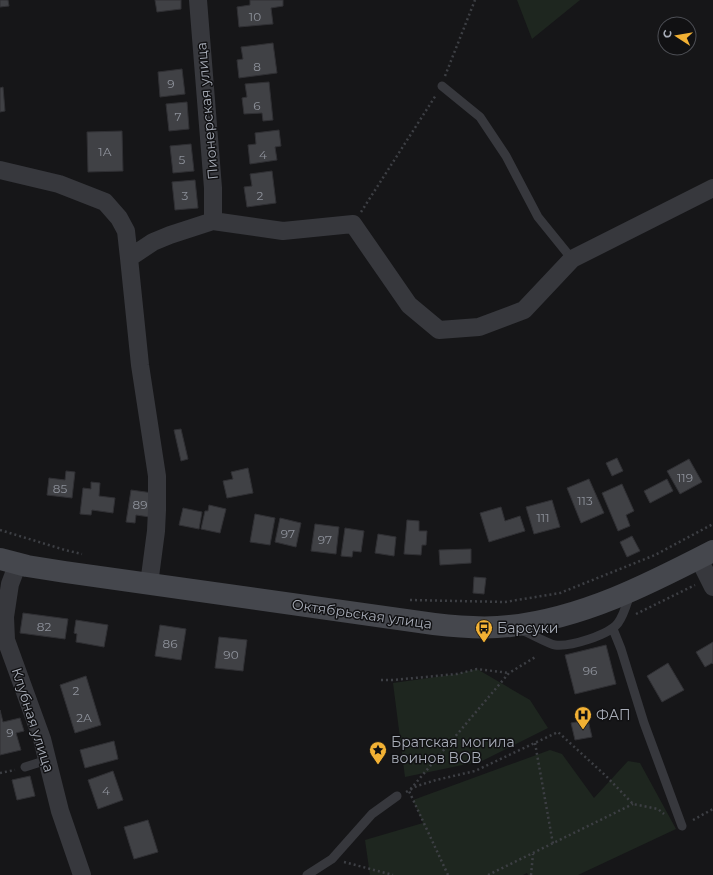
<svg xmlns="http://www.w3.org/2000/svg" width="713" height="875" viewBox="0 0 713 875" font-family="Montserrat,sans-serif">
<style>
.green{fill:#1e261f}
.building{fill:#404145;stroke:#303034}
.lines{fill:none;stroke-linecap:round;stroke-linejoin:round}
.path{stroke:#3d3f44;stroke-width:2.5;stroke-dasharray:2 3;stroke-linecap:butt}
.service{stroke:#37383d;stroke-width:9}
.minor{stroke:#37383d;stroke-width:18}
.secondary{stroke:#45474d;stroke-width:22}
.labels{text-anchor:middle;dominant-baseline:central;stroke-width:3;stroke-linejoin:round;paint-order:stroke}
.number-label{font-size:12px;fill:#8e929b}
.street-label{font-size:14px;fill:#a8adb8;stroke:#111113}
.poi-label{font-size:14px;fill:#a8adb8;stroke:#111113;text-anchor:start}
</style>
<rect width="100%" height="100%" fill="#161618"/>
<path class="green" d="M 517,0 L 580,0 L 532,39 Z
M 477,669 L 530,700 L 548,728 L 482,761 L 405,777 L 393,683 L 457,674 Z
M 550,750 L 562,754 L 594,798 L 628,761 L 640,763 L 676,829 L 578,875 L 528,875 L 527,873 L 523,875 L 370,875 L 365,840 L 423,823 L 413,800 Z"/>
<path class="building" d="M 0,0 L 8,0 L 9,6 L 0,7 Z
M 155,0 L 181,0 L 181,9 L 157,12 Z
M 250,0 L 283,0 L 283,6 L 271,8 L 273,24 L 239,27 L 237,7 L 250,5 Z
M 273,43 L 277,73 L 239,78 L 237,60 L 243,59 L 241,47 Z
M 182,69 L 185,94 L 160,97 L 158,72 Z
M 269,82 L 273,120 L 263,121 L 262,113 L 244,114 L 242,98 L 247,97 L 245,84 Z
M 3,87 L 5,111 L 0,112 L 0,88 Z
M 187,102 L 189,129 L 169,131 L 166,104 Z
M 279,130 L 281,146 L 275,147 L 277,160 L 250,164 L 248,145 L 256,144 L 255,133 Z
M 122,131 L 123,171 L 88,172 L 87,132 Z
M 191,144 L 194,171 L 173,173 L 170,146 Z
M 272,171 L 276,203 L 247,207 L 244,187 L 252,186 L 250,174 Z
M 195,180 L 198,208 L 175,210 L 172,182 Z
M 181,429 L 188,459 L 181,461 L 174,430 Z
M 617,458 L 623,471 L 612,476 L 606,463 Z
M 689,459 L 702,482 L 680,494 L 667,471 Z
M 248,468 L 253,493 L 227,498 L 223,481 L 233,479 L 231,472 Z
M 66,471 L 75,472 L 72,498 L 47,495 L 49,478 L 65,480 Z
M 589,479 L 604,513 L 581,523 L 567,488 Z
M 667,479 L 673,491 L 650,503 L 644,491 Z
M 91,482 L 100,483 L 99,496 L 115,498 L 113,513 L 92,510 L 91,515 L 80,514 L 83,488 L 91,489 Z
M 622,484 L 634,511 L 626,515 L 630,526 L 618,531 L 602,493 Z
M 131,490 L 153,493 L 150,517 L 136,515 L 135,523 L 126,522 Z
M 552,500 L 560,527 L 534,534 L 526,507 Z
M 209,505 L 226,509 L 220,533 L 201,529 L 205,511 L 208,511 Z
M 501,507 L 505,521 L 520,516 L 525,531 L 489,542 L 480,513 Z
M 183,508 L 202,512 L 199,529 L 179,525 Z
M 255,514 L 275,518 L 270,545 L 250,542 Z
M 280,518 L 301,523 L 296,547 L 275,542 Z
M 407,520 L 419,521 L 419,531 L 427,531 L 426,545 L 422,545 L 421,555 L 404,554 Z
M 315,524 L 339,527 L 336,554 L 311,551 Z
M 345,528 L 364,531 L 361,552 L 353,551 L 352,557 L 341,556 Z
M 378,534 L 396,537 L 394,556 L 375,553 Z
M 632,536 L 640,551 L 627,557 L 620,542 Z
M 471,549 L 471,563 L 440,565 L 439,550 Z
M 474,577 L 486,578 L 484,594 L 473,593 Z
M 23,613 L 68,619 L 65,639 L 20,633 Z
M 76,620 L 108,625 L 104,647 L 76,642 L 77,634 L 74,633 Z
M 160,625 L 186,629 L 181,660 L 155,656 Z
M 219,637 L 247,640 L 243,671 L 215,668 Z
M 713,642 L 713,664 L 712,663 L 705,667 L 696,652 Z
M 606,645 L 616,684 L 575,694 L 565,655 Z
M 668,663 L 684,690 L 662,702 L 647,676 Z
M 86,676 L 101,725 L 75,733 L 60,685 Z
M 0,710 L 3,722 L 20,718 L 24,731 L 16,733 L 21,750 L 0,755 Z
M 588,720 L 592,737 L 575,740 L 571,723 Z
M 114,741 L 118,759 L 85,768 L 80,750 Z
M 113,771 L 123,800 L 98,809 L 88,780 Z
M 30,776 L 35,796 L 17,800 L 12,780 Z
M 148,820 L 158,852 L 134,859 L 124,827 Z"/>
<g class="lines">
<path class="path" d="M 445,76 L 475,0
M 361,212 L 436,95
M 0,530 L 65,550 L 82,554
M 410,600 L 505,602 L 560,593 L 655,555 L 713,524
M 636,614 L 695,585
M 381,680 L 393,680 L 457,674 L 477,669 L 509,673
M 535,743 L 553,844
M 0,773 L 15,770
M 406,792 L 417,786 L 436,780 L 475,771 L 558,732 L 606,776 L 633,804 L 658,809 L 664,814
M 693,820 L 713,809
M 344,862 L 393,875
M 448,875 L 409,791 L 509,673 L 537,656
M 488,875 L 633,804
M 531,875 L 533,854"/>
<path class="service" d="M 442,86 L 480,117 L 506,156 L 538,217 L 572,259
M 613,629 L 621,649 L 644,723 L 682,826
M 521,630 C 530,633 548,644 555,645 C 570,647 609,635 618,623 C 624,615 627,603 630,594
M 25,767 L 47,760
M 307,875 L 332,859 L 372,814 L 397,796"/>
<path class="minor" d="M 198,0 L 213,188 L 213,221
M 0,170 L 59,184 L 105,202 L 119,218 L 126,231 L 129,258
M 699,559 L 713,587
M 18,563 L 10,584 L 5,617 L 6,640 L 42,739 L 60,811 L 82,875
M 149,584 L 156,531 L 157,510 L 157,476 L 140,365 L 129,258 L 153,242 L 170,235 L 213,221 L 283,231 L 353,224 L 409,305 L 439,330 L 479,327 L 524,310 L 572,259 L 713,188"/>
<path class="secondary" d="M 0,559 L 27,566 L 65,572 L 434,624 C 459,627 485,629 510,626 C 583,618 649,584 713,551"/>
</g>
<defs>
<g id="bus-pin" transform="scale(0.9)"><path d="M0 17L-7.5 6A9.5 9.5 0 1 1 7.5 6Z" fill="#f2b134" stroke="#111113"/><path d="M-5-6H5V4H4V6H2V4H-2V6H-4V4H-5ZM-3.5-4V0h7V-4ZM-3.5 1.2v1.5H-2V1.2ZM2 1.2v1.5H3.5V1.2Z" fill="#111"/></g>
<g id="hospital-pin" transform="scale(0.9)"><path d="M0 17L-7.5 6A9.5 9.5 0 1 1 7.5 6Z" fill="#f2b134" stroke="#111113"/><path d="M-5-5h3v3.5h4V-5h3V5h-3V1.5h-4V5h-3Z" fill="#111"/></g>
<g id="sight-pin" transform="scale(0.9)"><path d="M0 17L-7.5 6A9.5 9.5 0 1 1 7.5 6Z" fill="#f2b134" stroke="#111113"/><path d="M0-6L1.8-2.2L6-1.7L2.9 1.2L3.7 5.4L0 3.3L-3.7 5.4L-2.9 1.2L-6-1.7L-1.8-2.2Z" fill="#111"/></g>
</defs>
<g fill-rule="evenodd">
<use href="#bus-pin" x="484" y="628"/>
<use href="#hospital-pin" x="583" y="715"/>
<use href="#sight-pin" x="378" y="750"/>
</g>
<g class="labels">
<g class="number-label">
<text x="255" y="16">10</text>
<text x="257" y="66">8</text>
<text x="171" y="83">9</text>
<text x="257" y="105">6</text>
<text x="178" y="116">7</text>
<text x="105" y="151">1А</text>
<text x="263" y="154">4</text>
<text x="182" y="159">5</text>
<text x="185" y="195">3</text>
<text x="260" y="195">2</text>
<text x="685" y="477">119</text>
<text x="60" y="488">85</text>
<text x="585" y="500">113</text>
<text x="140" y="504">89</text>
<text x="543" y="517">111</text>
<text x="288" y="533">97</text>
<text x="325" y="539">97</text>
<text x="44" y="626">82</text>
<text x="170" y="643">86</text>
<text x="231" y="654">90</text>
<text x="590" y="670">96</text>
<text x="76" y="690">2</text>
<text x="84" y="717">2А</text>
<text x="10" y="732">9</text>
<text x="106" y="790">4</text>
</g>
<g class="street-label">
<text transform="translate(207 111) rotate(-95)">Пионерская улица</text>
<text transform="translate(362 614) rotate(8)">Октябрьская улица</text>
<text transform="translate(33 720) rotate(72)">Клубная улица</text>
</g>
<g class="poi-label">
<text x="497" y="628">Барсуки</text>
<text x="596" y="715">ФАП</text>
<text x="391" y="742">Братская могила<tspan x="391" dy="16">воинов ВОВ</tspan></text>
</g>
</g>
<g transform="translate(677 36) rotate(282)"><circle r="19" fill="#111113" stroke="#4d4f55"/>
<path d="M0-3L7 15L0 10L-7 15Z" fill="#f2b134"/>
<text y="-6" font-size="11" font-weight="bold" text-anchor="middle" fill="#a8adb8">С</text>
</g>
</svg>
